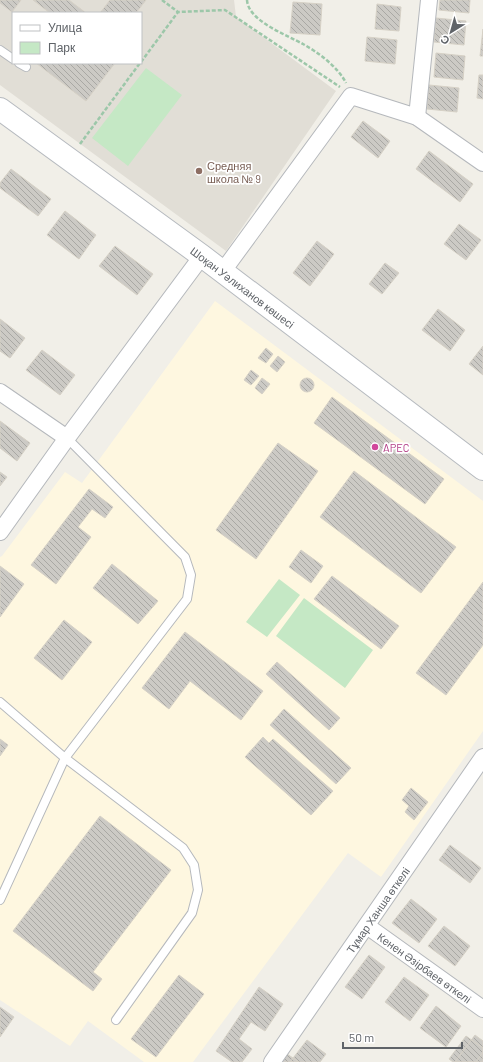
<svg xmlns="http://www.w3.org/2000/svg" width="483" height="1062" viewBox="0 0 483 1062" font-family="Barlow,sans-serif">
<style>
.commercial{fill:#fef7e0}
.education{fill:#e1ded6;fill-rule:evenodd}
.park{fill:#c5e8c5}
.building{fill:url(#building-back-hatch);stroke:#d6d1c6}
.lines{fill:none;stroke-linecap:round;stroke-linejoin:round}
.service-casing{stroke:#b5b8bc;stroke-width:10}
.minor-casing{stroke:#b5b8bc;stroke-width:18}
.secondary-casing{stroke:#b6babf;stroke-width:24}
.path{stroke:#9cc7a9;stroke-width:2.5;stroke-dasharray:4 2;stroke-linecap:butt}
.service{stroke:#fff;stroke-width:8}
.minor{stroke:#fff;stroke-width:16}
.secondary{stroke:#fff;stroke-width:22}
.education-dot{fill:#8d6e63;stroke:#fff;stroke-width:1.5}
.hotel-dot{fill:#d1479c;stroke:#fff;stroke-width:1.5}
.labels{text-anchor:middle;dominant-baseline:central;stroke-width:3.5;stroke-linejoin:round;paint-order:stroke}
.education-label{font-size:11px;fill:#785e54;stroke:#fff;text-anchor:start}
.street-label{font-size:11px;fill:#5f6368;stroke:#fff}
.hotel-label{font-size:11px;fill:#b23c85;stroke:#fff;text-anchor:start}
</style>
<defs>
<pattern id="building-back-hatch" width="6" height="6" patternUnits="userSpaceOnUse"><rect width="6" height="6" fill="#cccac5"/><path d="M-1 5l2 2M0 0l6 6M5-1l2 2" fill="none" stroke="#a9a8a4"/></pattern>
</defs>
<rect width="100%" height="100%" fill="#f1efe8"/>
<path class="commercial" d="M 215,301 L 483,501 L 483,731 L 381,877 L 348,853 L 193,1062 L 144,1062 L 88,1021 L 70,1046 L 0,1000 L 0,557 L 2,556 L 65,472 L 82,483 Z"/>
<path class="education" d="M 0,0 L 234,0 L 236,17 L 336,91 L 226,251 L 0,85 ZM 13,13 L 141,13 L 141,63 L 13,63 Z"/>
<path class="park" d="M 146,68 L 182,95 L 128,166 L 92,138 Z
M 279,579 L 300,595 L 267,637 L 246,622 Z
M 304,598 L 373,650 L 345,688 L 276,636 Z"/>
<path class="building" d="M 0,0 L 21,0 L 12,12 L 0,3 Z
M 33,0 L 69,0 L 86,13 L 50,13 Z
M 110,0 L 146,0 L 136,13 L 100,13 Z
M 440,0 L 470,0 L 469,13 L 439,10 Z
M 293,2 L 322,4 L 320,35 L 290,33 Z
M 377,4 L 401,7 L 399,31 L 375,29 Z
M 436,18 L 466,21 L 464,45 L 434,42 Z
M 483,29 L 483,56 L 480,56 Z
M 367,37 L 397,40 L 395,64 L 365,61 Z
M 436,53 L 465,56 L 463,80 L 434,77 Z
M 36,63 L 115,63 L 86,101 Z
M 479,75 L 483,75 L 483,99 L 477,98 Z
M 429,85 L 459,88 L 457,112 L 427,109 Z
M 363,121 L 390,141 L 378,158 L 351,137 Z
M 429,151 L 473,184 L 460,202 L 416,169 Z
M 11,169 L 51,199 L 38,216 L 0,188 L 0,183 Z
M 65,211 L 96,235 L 79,259 L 47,235 Z
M 459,224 L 481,240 L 466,260 L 444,244 Z
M 317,241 L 334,254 L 310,286 L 293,273 Z
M 115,246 L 153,274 L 137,295 L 99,266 Z
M 385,263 L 399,273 L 382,294 L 369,284 Z
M 438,309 L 465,330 L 450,351 L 422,330 Z
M 0,319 L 25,338 L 10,358 L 0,351 Z
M 483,346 L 483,375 L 469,364 Z
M 266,348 L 273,354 L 266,363 L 258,358 Z
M 42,350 L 75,375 L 60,395 L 26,370 Z
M 278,356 L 285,362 L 277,372 L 270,366 Z
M 251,370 L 259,376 L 251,385 L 244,380 Z
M300 385a7 7 0 1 1 14 0a7 7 0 1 1-14 0Z
M 262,378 L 270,384 L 262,394 L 255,388 Z
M 332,397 L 444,479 L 425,504 L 314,423 Z
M 0,421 L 30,443 L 17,461 L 0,448 Z
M 278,443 L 318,471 L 256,559 L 216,530 Z
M 354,471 L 456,547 L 421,593 L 320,517 Z
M 0,472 L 7,477 L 0,486 Z
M 89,489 L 113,507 L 105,518 L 92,509 L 78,527 L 91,537 L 56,584 L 31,565 Z
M 301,550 L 323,566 L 311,583 L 289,567 Z
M 112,564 L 158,601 L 138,624 L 93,588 Z
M 0,566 L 24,584 L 0,617 Z
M 332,576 L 399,626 L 381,649 L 314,599 Z
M 483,582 L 483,645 L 446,695 L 416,673 Z
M 64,620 L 92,642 L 62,680 L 34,658 Z
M 185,632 L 263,691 L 241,720 L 190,681 L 169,709 L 142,688 Z
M 277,662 L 340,718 L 329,730 L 266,674 Z
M 284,709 L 351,768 L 336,784 L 270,725 Z
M 263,737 L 269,743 L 273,739 L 333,791 L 311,815 L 245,757 Z
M 0,739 L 8,745 L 0,756 Z
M 411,788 L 428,802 L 414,820 L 405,812 L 409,806 L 402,800 Z
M 100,816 L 171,870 L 93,972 L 102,979 L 93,991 L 13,931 Z
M 450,845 L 481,868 L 470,883 L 439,860 Z
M 411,899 L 437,919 L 419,943 L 392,923 Z
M 444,926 L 470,946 L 455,966 L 428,946 Z
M 369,955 L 385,967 L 362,999 L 345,987 Z
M 179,975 L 204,994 L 156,1057 L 131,1039 Z
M 404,977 L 429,995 L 410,1021 L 385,1002 Z
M 259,987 L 283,1004 L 265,1031 L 251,1022 L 239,1039 L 252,1049 L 242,1062 L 232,1062 L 216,1051 Z
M 436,1006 L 461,1026 L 446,1047 L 420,1028 Z
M 0,1007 L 14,1017 L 0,1037 Z
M 475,1035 L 483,1041 L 483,1062 L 455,1062 Z
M 466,1036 L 483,1048 L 483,1052 L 476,1062 L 453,1062 L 449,1059 Z
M 307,1040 L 326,1054 L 320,1062 L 290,1062 Z
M 287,1054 L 299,1062 L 281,1062 Z"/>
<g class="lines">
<g class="service-casing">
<path id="service" d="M 0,50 L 13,59
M 19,63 L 26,67
M 0,702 L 65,758 L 183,848 L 194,865 L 198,890 L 192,913 L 116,1020
M 0,900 L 65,758 L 187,599 L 191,575 L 185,557 L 67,438"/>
</g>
<g class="minor-casing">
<g id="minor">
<path d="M 417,117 L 429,0"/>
<path d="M 223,271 L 351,96 L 417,117 L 483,163"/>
<path d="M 0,392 L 67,438"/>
<path d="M 0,532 L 67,438 L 202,256"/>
<path id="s1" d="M 367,926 L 483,1009"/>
<path id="s2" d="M 272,1062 L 483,757"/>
</g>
</g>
<g class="secondary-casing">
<g id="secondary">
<path id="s3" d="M 0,109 L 202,256 L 483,469"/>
</g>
</g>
<path class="path" d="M 162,0 L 178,12
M 247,0 C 248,21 287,35 303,44 C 319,53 338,67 346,83
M 141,62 L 178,12 L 225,10 L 340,87
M 80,144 L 140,63"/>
<use href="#service" class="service"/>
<use href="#minor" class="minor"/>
<use href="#secondary" class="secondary"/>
</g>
<circle class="education-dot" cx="199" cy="171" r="4"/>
<circle class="hotel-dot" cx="375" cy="447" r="4"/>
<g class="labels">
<g class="education-label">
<text x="207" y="165">Средняя<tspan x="207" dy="13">школа № 9</tspan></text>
</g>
<g class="street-label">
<text stroke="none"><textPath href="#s3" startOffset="301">Шоқан Уәлиханов көшесі</textPath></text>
<text stroke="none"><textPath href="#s2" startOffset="185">Тұмар Ханша өткелі</textPath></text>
<text stroke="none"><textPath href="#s1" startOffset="71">Кенен Әзірбаев өткелі</textPath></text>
</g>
<g class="hotel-label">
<text x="383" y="447">APEC</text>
</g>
</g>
<rect x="12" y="12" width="130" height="52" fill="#ffffff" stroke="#bfc1c3"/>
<rect x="20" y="25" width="20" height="6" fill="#ffffff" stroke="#bfc1c3"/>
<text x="48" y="32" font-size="12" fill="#5f6368">Улица</text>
<rect x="20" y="42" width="20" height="12" fill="#c5e8c5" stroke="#bfc1c3"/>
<text x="48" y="52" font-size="12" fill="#5f6368">Парк</text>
<g transform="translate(451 32) rotate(217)" stroke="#ffffff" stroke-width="3" paint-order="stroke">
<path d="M0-3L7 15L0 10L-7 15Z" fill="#5f6368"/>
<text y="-6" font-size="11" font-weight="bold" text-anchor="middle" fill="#5f6368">С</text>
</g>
<path d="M343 1042v6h119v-6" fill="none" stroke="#5f6368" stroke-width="2"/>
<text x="349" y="1042" font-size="12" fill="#5f6368" stroke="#ffffff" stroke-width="3" paint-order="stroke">50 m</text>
</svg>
